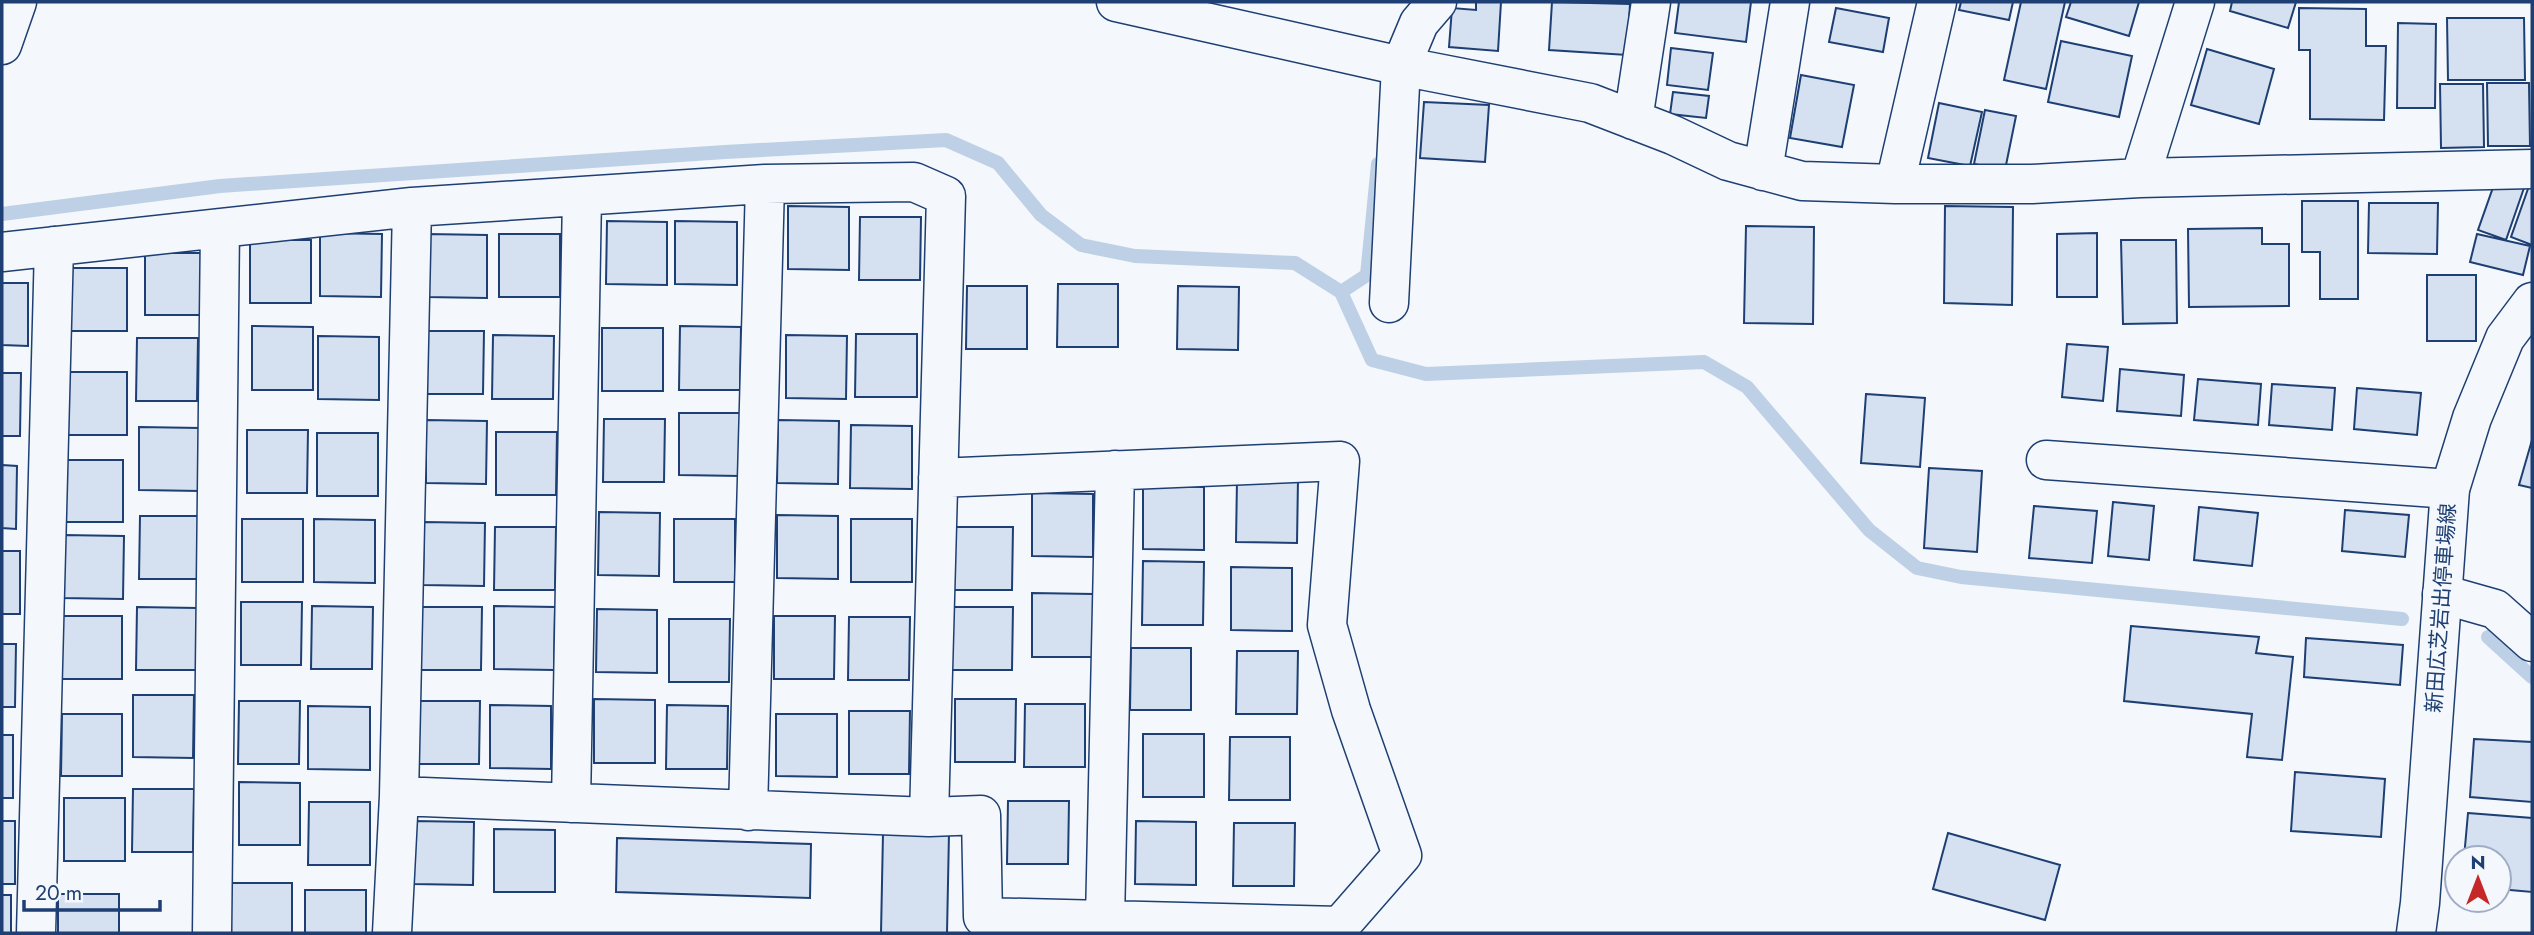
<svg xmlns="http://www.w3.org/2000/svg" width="2534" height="935" viewBox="0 0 2534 935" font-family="Jost,'Noto Sans JP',sans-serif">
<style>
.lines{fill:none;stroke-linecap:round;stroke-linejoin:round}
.stream{stroke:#bed0e5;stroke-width:14}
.building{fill:#d5e0f0;stroke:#1d3f73;stroke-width:2}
.minor-casing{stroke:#1d3f73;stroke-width:41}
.major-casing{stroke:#1d3f73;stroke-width:41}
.minor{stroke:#f4f7fb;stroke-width:38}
.major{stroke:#f4f7fb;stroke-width:38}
.labels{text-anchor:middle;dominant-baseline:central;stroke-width:5;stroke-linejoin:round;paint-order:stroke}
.street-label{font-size:21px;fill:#1d3f73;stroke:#f4f7fb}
</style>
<rect width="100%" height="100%" fill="#f4f7fb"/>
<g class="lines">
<path class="stream" d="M 2,214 L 220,186 L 725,152 L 946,140 L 998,163 L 1041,215 L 1081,245 L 1135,256 L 1295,263 L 1341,292 L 1372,360 L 1426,374 L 1704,362 L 1747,387 L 1869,530 L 1917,568 L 1961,577 L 2402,619
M 1341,292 L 1367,275 L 1378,164
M 2488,637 L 2532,677"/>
</g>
<path class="building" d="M 1476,2 L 1501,2 L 1498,51 L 1449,47 L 1452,8 L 1476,10 Z
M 1552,2 L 1630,4 L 1627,55 L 1549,50 Z
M 1679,2 L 1751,2 L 1746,42 L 1675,33 Z
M 1961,2 L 2013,2 L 2009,20 L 1959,10 Z
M 2021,2 L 2065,2 L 2046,89 L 2004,80 Z
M 2071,2 L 2139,2 L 2129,36 L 2066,17 Z
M 2232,2 L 2296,2 L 2288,28 L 2230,11 Z
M 1836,8 L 1889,18 L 1883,52 L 1829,42 Z
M 2299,8 L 2366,9 L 2366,46 L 2386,46 L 2384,120 L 2310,119 L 2310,50 L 2299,50 Z
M 2447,18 L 2524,18 L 2525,80 L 2448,80 Z
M 2398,23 L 2436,24 L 2435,108 L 2397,108 Z
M 2061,41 L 2132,56 L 2119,117 L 2048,102 Z
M 1671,48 L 1713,53 L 1708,90 L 1667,85 Z
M 2207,49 L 2274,69 L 2259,124 L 2191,105 Z
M 1801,75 L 1854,85 L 1842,147 L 1790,138 Z
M 2487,83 L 2529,83 L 2530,146 L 2488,146 Z
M 2440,84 L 2483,84 L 2484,147 L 2441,148 Z
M 1673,92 L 1709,96 L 1706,118 L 1670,114 Z
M 1424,102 L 1489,105 L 1485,162 L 1420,158 Z
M 1939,103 L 1982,112 L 1970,166 L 1928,158 Z
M 1985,110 L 2016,116 L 2005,170 L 1974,164 Z
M 2496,179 L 2524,188 L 2506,240 L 2478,230 Z
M 2529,186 L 2532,187 L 2532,245 L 2511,237 Z
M 2302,201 L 2358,201 L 2358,299 L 2320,299 L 2320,252 L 2302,252 Z
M 2369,203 L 2438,203 L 2437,254 L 2368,253 Z
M 788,206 L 849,207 L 849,270 L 788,269 Z
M 1945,206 L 2013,207 L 2012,305 L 1944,303 Z
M 860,217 L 921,217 L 920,280 L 859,280 Z
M 607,221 L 667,222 L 667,285 L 606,284 Z
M 675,221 L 737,222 L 737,285 L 675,284 Z
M 1746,226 L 1814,227 L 1813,324 L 1744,323 Z
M 2262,228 L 2262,244 L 2289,244 L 2289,306 L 2189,307 L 2188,229 Z
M 320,233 L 382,234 L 381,297 L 320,296 Z
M 2097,233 L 2097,297 L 2057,297 L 2057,234 Z
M 427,234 L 487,235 L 487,298 L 426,297 Z
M 499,234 L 560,234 L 560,297 L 499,297 Z
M 2477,234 L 2530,246 L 2523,275 L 2470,262 Z
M 250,240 L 311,240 L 311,303 L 250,303 Z
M 2121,240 L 2176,240 L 2177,323 L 2123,324 Z
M 145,253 L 207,253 L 207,315 L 145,315 Z
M 66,268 L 127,268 L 127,331 L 66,331 Z
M 2427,275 L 2476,275 L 2476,341 L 2427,341 Z
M 2,283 L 28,283 L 28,346 L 2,345 Z
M 1058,284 L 1118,284 L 1118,347 L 1057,347 Z
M 967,286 L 1027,286 L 1027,349 L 966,349 Z
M 1178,286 L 1239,287 L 1238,350 L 1177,349 Z
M 252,326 L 313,327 L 313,390 L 252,390 Z
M 680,326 L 741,327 L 740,390 L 679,390 Z
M 602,328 L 663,328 L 663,391 L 602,391 Z
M 423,331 L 484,331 L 483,394 L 422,394 Z
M 856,334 L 917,334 L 917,397 L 855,397 Z
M 493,335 L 554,336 L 553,399 L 492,399 Z
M 786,335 L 847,336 L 846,399 L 786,398 Z
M 318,336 L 379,337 L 379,400 L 318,399 Z
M 137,338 L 198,338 L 197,401 L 136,401 Z
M 2067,344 L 2108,347 L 2103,401 L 2062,397 Z
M 2120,369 L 2184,375 L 2181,416 L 2117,411 Z
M 66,372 L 127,372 L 127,435 L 66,435 Z
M 2,373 L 21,373 L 20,436 L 2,436 Z
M 2198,379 L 2261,384 L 2258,425 L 2194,420 Z
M 2272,384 L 2335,388 L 2332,430 L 2269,425 Z
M 2357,388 L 2421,393 L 2417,435 L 2354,429 Z
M 1866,394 L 1925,398 L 1920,467 L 1861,463 Z
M 679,413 L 740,413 L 740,476 L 679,475 Z
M 604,419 L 665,419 L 664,482 L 603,482 Z
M 426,420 L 487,421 L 486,484 L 426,483 Z
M 778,420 L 839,421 L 838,484 L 777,483 Z
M 851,425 L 912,426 L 912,489 L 850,488 Z
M 139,427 L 200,428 L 200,491 L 139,490 Z
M 247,430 L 308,430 L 307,493 L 247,493 Z
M 496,432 L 557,432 L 556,495 L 496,495 Z
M 317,433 L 378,433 L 378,496 L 317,496 Z
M 2532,440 L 2532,488 L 2519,485 Z
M 62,460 L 123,460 L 123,522 L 62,522 Z
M 2,465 L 17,466 L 16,529 L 2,528 Z
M 1929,468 L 1982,471 L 1977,552 L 1924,548 Z
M 1237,479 L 1298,479 L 1297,543 L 1236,542 Z
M 1143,486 L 1204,487 L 1204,550 L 1143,549 Z
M 1032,493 L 1093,494 L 1093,557 L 1032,556 Z
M 2113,502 L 2154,506 L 2149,560 L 2108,556 Z
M 2034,506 L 2097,511 L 2092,563 L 2029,558 Z
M 2199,507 L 2258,513 L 2252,566 L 2194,560 Z
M 2345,510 L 2409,515 L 2405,557 L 2342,551 Z
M 599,512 L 660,513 L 659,576 L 598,575 Z
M 777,515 L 838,516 L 838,579 L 777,578 Z
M 140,516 L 200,516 L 200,579 L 139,579 Z
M 242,519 L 303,519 L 303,582 L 242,582 Z
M 314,519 L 375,520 L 375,583 L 314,582 Z
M 674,519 L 735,519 L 735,582 L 674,582 Z
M 851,519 L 912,519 L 912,582 L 851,582 Z
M 424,522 L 485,523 L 484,586 L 423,585 Z
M 495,527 L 556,527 L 555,590 L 494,590 Z
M 952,527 L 1013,527 L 1012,590 L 952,590 Z
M 63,535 L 124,536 L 123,599 L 62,598 Z
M 2,551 L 20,551 L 20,614 L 2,614 Z
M 1143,561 L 1204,562 L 1203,625 L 1142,625 Z
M 1231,567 L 1292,568 L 1292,631 L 1231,630 Z
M 1032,593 L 1093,594 L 1093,657 L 1032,657 Z
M 241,602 L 302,602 L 301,665 L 241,665 Z
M 312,606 L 373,607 L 372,669 L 311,669 Z
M 494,606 L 555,607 L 554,670 L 494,669 Z
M 137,607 L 197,608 L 197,670 L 136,670 Z
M 421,607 L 482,607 L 481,670 L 421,670 Z
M 952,607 L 1013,607 L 1012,670 L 951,670 Z
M 597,609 L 657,610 L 657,673 L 596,672 Z
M 61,616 L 122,616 L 122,679 L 60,679 Z
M 774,616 L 835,616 L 834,679 L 774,679 Z
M 849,617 L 910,617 L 909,680 L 848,680 Z
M 669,619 L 730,619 L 729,682 L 669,682 Z
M 2131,626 L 2259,637 L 2256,653 L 2293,657 L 2282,760 L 2247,757 L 2252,714 L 2124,701 Z
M 2306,638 L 2403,645 L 2400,685 L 2304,677 Z
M 2,644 L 16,644 L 15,707 L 2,707 Z
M 1131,648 L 1191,648 L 1191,710 L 1130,710 Z
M 1237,651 L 1298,651 L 1297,714 L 1236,714 Z
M 133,695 L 194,695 L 193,758 L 133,757 Z
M 594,699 L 655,700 L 655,763 L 594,763 Z
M 955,699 L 1016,699 L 1015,762 L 955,762 Z
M 239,701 L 300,701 L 299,764 L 238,764 Z
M 419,701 L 480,701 L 479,764 L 418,764 Z
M 1025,704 L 1085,704 L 1085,767 L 1024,767 Z
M 490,705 L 551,706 L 551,769 L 490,768 Z
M 667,705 L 728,706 L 727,769 L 666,769 Z
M 308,706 L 370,707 L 370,770 L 308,769 Z
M 849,711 L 910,711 L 909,774 L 849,774 Z
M 62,714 L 122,714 L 122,776 L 61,776 Z
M 776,714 L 837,714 L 837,777 L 776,776 Z
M 1143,734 L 1204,734 L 1204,797 L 1143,797 Z
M 2,735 L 13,735 L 13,798 L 2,798 Z
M 1230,737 L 1290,737 L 1290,800 L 1229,800 Z
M 2474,739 L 2532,742 L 2532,802 L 2470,797 Z
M 2295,772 L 2385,779 L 2381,837 L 2291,831 Z
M 239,782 L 300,783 L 300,845 L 239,845 Z
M 133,789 L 194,789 L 193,852 L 132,852 Z
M 64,798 L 125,798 L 125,861 L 64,861 Z
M 1008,801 L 1069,801 L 1068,864 L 1007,864 Z
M 309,802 L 370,802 L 370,865 L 308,865 Z
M 2468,813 L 2532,818 L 2532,892 L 2499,889 L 2499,858 L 2464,858 Z
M 2,821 L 15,821 L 15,884 L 2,884 Z
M 413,821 L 474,822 L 473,885 L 413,884 Z
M 1136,821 L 1196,822 L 1196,885 L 1135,884 Z
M 1234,823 L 1295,823 L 1294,886 L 1233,886 Z
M 494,829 L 555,830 L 555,892 L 494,892 Z
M 883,833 L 949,833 L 947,933 L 881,933 Z
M 1948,833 L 2060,865 L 2045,920 L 1933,889 Z
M 617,838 L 811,844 L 810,898 L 616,892 Z
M 231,883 L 292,883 L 292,933 L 231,933 Z
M 305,890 L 366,890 L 366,933 L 305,933 Z
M 58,894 L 119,894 L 119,933 L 58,933 Z
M 2,895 L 11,895 L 11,933 L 2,933 Z"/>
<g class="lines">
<g class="minor-casing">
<path id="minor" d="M 1116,2 L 1401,66 L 1590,103 L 1673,135 L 1728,161 L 1802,181 L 1895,184 L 2032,184 L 2140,178 L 2532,169
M 2,45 L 17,2
M 1633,120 L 1651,2
M 1763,171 L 1790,2
M 2140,178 L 2195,2
M 1895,184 L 1937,2
M 2,252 L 412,207 L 765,184 L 914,182 L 946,196 L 929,817 L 399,796 L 392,933
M 1389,303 L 1401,66 L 1419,23 L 1437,2
M 2046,460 L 2450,489
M 2442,594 L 2495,609 L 2532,642
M 399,796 L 412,207
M 571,803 L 582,196
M 748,811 L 765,184
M 929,817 L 981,815 L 983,917 L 1340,926 L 1402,855 L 1351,710 L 1327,625 L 1340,461 L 938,478
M 1105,920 L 1115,470
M 36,933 L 54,246
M 212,933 L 220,228"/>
</g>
<g class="major-casing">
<path id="major" d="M 2416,933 L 2420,903 L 2450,489 L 2472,418 L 2505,338 L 2532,302"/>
</g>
<use href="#minor" class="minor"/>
<use href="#major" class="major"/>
</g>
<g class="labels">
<g class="street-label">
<text transform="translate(2441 608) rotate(-86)">新田広芝岩出停車場線</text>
</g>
</g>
<rect width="2534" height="935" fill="none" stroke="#1d3f73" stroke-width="7"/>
<g transform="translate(2478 879)"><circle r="33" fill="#f4f7fb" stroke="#9eadc5" stroke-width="2"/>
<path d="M0-5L12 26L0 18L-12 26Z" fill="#c62828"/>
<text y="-10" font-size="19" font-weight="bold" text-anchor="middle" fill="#1d3f73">N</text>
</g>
<path d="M24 900v10h136v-10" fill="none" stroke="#1d3f73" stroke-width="3.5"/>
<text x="35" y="900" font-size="21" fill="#1d3f73" stroke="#f4f7fb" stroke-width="5" paint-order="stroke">20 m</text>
</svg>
